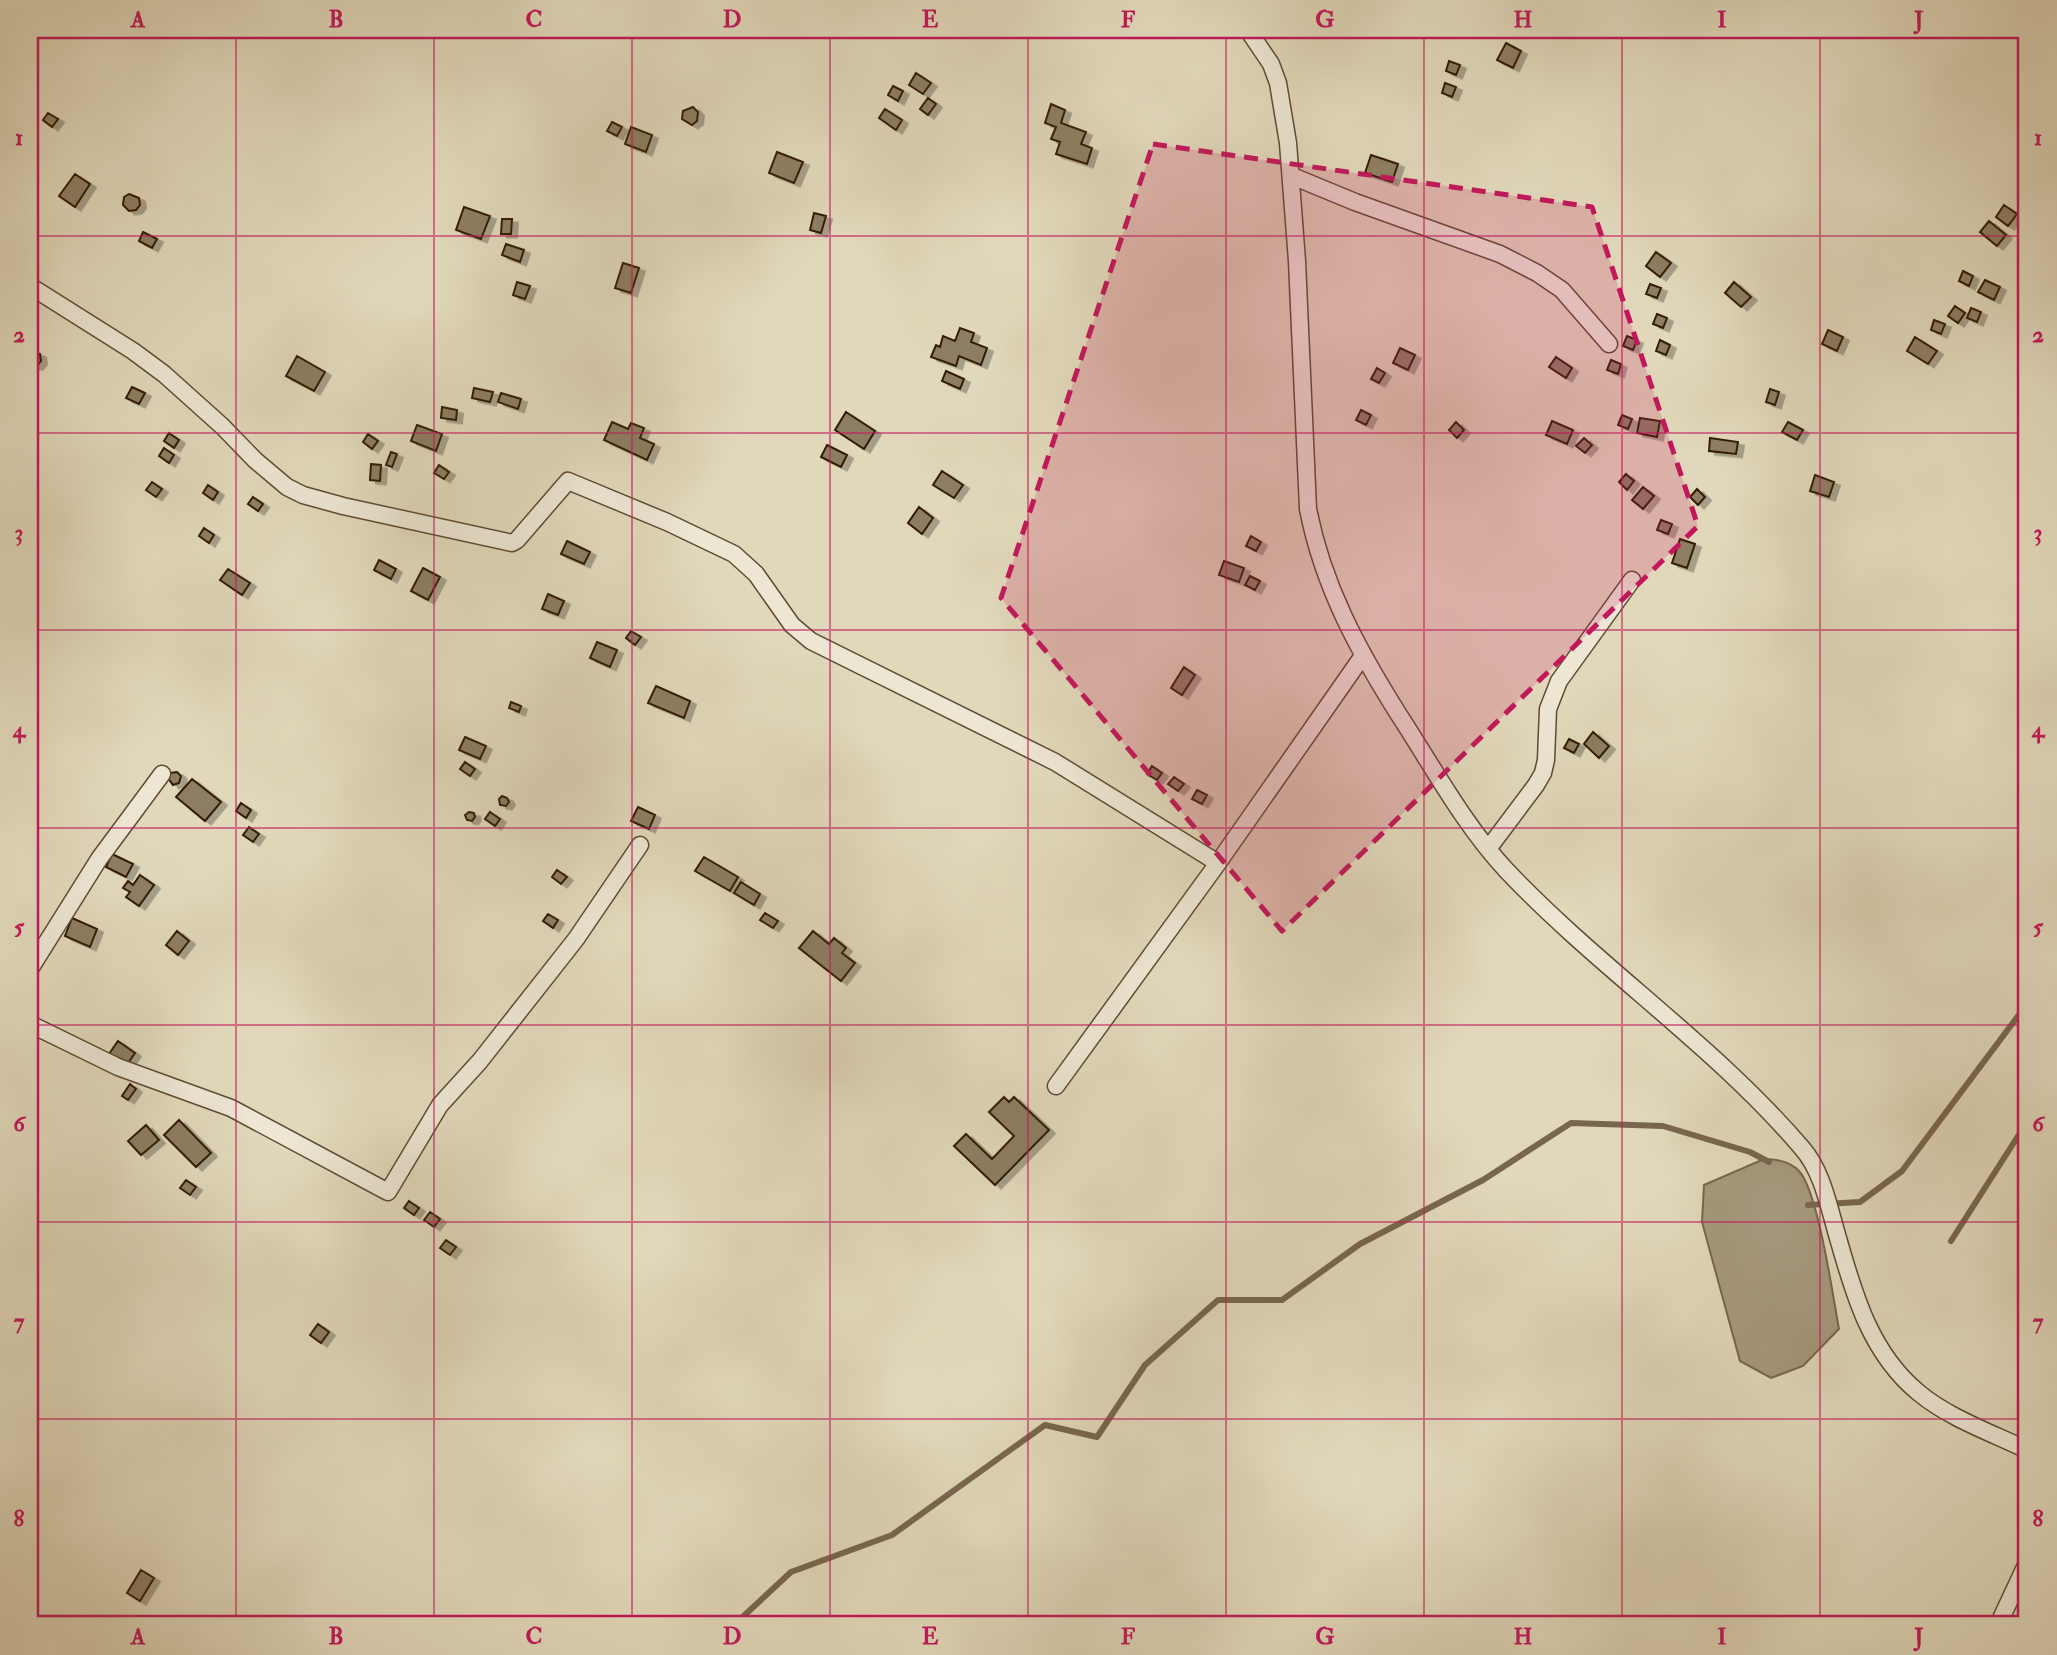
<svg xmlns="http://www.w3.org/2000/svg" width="2057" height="1655" viewBox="0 0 2057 1655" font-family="'IM FELL Double Pica',serif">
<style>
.water{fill:#a6987d;stroke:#78664d;stroke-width:2}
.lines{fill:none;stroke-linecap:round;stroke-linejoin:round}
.stream{stroke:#78664d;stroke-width:6}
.building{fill:#8d7e64;stroke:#331c05;stroke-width:2;filter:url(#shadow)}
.street-casing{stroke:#5e4b32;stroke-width:19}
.street{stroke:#ece6d3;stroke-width:16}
.marked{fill:#c2185b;fill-opacity:0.2;stroke:#c2185b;stroke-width:5;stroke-dasharray:14 9;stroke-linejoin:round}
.grid{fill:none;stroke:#c2185b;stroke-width:2;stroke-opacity:0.55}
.neatline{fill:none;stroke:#c2185b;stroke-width:2.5}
.grid-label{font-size:23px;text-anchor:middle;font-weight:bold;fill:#c2185b}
</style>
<defs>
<filter id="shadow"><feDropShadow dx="6" dy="3.5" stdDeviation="0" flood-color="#0004"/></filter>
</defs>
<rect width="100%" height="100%" fill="#e1d8bb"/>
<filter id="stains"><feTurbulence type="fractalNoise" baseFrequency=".00286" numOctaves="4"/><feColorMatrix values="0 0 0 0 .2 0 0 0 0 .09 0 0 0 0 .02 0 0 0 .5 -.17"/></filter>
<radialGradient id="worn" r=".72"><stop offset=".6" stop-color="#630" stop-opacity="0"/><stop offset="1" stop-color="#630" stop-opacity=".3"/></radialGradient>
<path class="water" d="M 1764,1159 C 1777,1159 1790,1161 1799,1171 C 1818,1191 1833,1297 1839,1329 L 1803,1366 L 1771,1378 L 1740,1361 L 1702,1222 L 1704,1185 Z"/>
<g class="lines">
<path class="stream" d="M 2018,1136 L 2027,1142
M 1808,1205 L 1860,1202 L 1902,1171 L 2027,1004
M 1951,1241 L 2027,1122
M 734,1625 L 791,1572 L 892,1535 L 1045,1425 L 1097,1437 L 1145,1365 L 1218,1300 L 1282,1300 L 1360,1244 L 1483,1180 L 1571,1123 L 1663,1126 L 1750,1152 L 1769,1162"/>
</g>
<path class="building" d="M 1506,43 L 1521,51 L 1513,68 L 1497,60 Z
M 1449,61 L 1460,65 L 1456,75 L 1446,71 Z
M 916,73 L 931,83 L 923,94 L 909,85 Z
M 1445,83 L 1456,87 L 1452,97 L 1442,93 Z
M 893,86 L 903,91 L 898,101 L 888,95 Z
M 928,98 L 936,104 L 928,115 L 920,109 Z
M 1051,104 L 1065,110 L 1061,123 L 1086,132 L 1081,144 L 1092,148 L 1087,164 L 1056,154 L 1060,142 L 1051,139 L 1056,127 L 1045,123 Z
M 693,107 L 698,112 L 697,121 L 692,125 L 682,119 L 683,111 Z
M 885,109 L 902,120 L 896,130 L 879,118 Z
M 48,113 L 58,119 L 52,127 L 43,120 Z
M 612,122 L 622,127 L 617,136 L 607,131 Z
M 631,127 L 652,135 L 646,152 L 625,144 Z
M 777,152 L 803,162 L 794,183 L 769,173 Z
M 1371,155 L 1398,164 L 1392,182 L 1365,173 Z
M 75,174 L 90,184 L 75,207 L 59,196 Z
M 129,194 L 139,198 L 140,205 L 136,210 L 129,211 L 123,205 L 124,197 Z
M 2004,205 L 2017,214 L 2008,226 L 1996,217 Z
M 464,207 L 490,216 L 481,239 L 456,230 Z
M 814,213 L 826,216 L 821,233 L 810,230 Z
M 502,219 L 512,219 L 511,234 L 501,234 Z
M 1989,221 L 2006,235 L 1997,246 L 1980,232 Z
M 143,232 L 157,239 L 152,248 L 139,241 Z
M 506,244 L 524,250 L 520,262 L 502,255 Z
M 1656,252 L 1671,263 L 1660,277 L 1646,266 Z
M 623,263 L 639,268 L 631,293 L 615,288 Z
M 1963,271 L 1973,276 L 1969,286 L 1959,281 Z
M 1985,280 L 2000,287 L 1994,300 L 1978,292 Z
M 517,282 L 530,286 L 525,299 L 513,295 Z
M 1734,282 L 1751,297 L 1741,307 L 1725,293 Z
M 1650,284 L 1661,288 L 1657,298 L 1646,294 Z
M 1955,306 L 1965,313 L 1958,323 L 1948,316 Z
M 1971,308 L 1981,312 L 1977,322 L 1967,318 Z
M 1657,314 L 1667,318 L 1663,328 L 1653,324 Z
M 1934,320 L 1945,324 L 1941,334 L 1931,330 Z
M 960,328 L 974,333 L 971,342 L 987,348 L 981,365 L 959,356 L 956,366 L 931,357 L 936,345 L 940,347 L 943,336 L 955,341 Z
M 1828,330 L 1843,337 L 1837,351 L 1822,344 Z
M 1627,336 L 1637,340 L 1633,350 L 1623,346 Z
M 1915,337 L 1937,351 L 1928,364 L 1907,351 Z
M 1660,340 L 1670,345 L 1666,355 L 1656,351 Z
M 1400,348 L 1415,355 L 1408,370 L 1393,363 Z
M 30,350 L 40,354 L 41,361 L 37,366 L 30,366 Z
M 297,356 L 325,372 L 314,391 L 286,376 Z
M 1556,357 L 1572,368 L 1566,378 L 1549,367 Z
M 1611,360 L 1621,364 L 1618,374 L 1607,370 Z
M 1377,368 L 1385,373 L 1379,383 L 1371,379 Z
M 946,371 L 964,379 L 960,389 L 942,381 Z
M 132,387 L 145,393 L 139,404 L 126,398 Z
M 474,388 L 493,392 L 490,402 L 472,398 Z
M 1770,389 L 1779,392 L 1775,405 L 1766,402 Z
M 501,393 L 521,399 L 518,409 L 498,402 Z
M 442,407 L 457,410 L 456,420 L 441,418 Z
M 1361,410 L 1371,415 L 1366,425 L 1356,420 Z
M 846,412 L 875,431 L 864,449 L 835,430 Z
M 1622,415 L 1632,419 L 1628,429 L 1618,425 Z
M 1640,418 L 1660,421 L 1657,437 L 1637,433 Z
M 1552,421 L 1573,430 L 1567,444 L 1546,435 Z
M 612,422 L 628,429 L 631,423 L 644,428 L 640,438 L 654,444 L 647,460 L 604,440 Z
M 1456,422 L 1464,430 L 1457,438 L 1449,430 Z
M 1788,422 L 1803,430 L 1797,440 L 1782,432 Z
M 417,425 L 442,434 L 436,451 L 411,441 Z
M 169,433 L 179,440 L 174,448 L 164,441 Z
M 368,434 L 378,441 L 372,449 L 363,442 Z
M 1584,438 L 1592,445 L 1585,453 L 1576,446 Z
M 1710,438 L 1738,442 L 1736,454 L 1709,451 Z
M 827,445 L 847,455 L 841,467 L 821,457 Z
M 164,448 L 174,455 L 169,463 L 159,456 Z
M 391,452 L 397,454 L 392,467 L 386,465 Z
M 371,464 L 381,465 L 380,481 L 370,480 Z
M 439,465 L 449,472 L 444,479 L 434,473 Z
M 942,471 L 963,485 L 954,498 L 933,485 Z
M 1626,474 L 1634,481 L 1627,490 L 1619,482 Z
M 1815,475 L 1834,482 L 1829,497 L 1810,491 Z
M 152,482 L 162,489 L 156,497 L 146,490 Z
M 208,485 L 218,492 L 213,500 L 203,493 Z
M 1643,487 L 1654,496 L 1643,509 L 1632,500 Z
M 1697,489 L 1705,497 L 1698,505 L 1690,497 Z
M 253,497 L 263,504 L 258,511 L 248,504 Z
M 919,507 L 933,518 L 922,534 L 908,523 Z
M 1661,520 L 1672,524 L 1668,534 L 1657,530 Z
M 204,528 L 214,535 L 209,543 L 199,536 Z
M 1251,536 L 1261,542 L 1256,551 L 1246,546 Z
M 1680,539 L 1695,544 L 1687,568 L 1672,563 Z
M 567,541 L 590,552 L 584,564 L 561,554 Z
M 379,560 L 396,569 L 391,579 L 374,570 Z
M 1224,561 L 1244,568 L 1239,582 L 1219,575 Z
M 423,568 L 440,577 L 428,600 L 411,591 Z
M 228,569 L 250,583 L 242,595 L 220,580 Z
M 1250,576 L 1260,581 L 1255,590 L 1245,585 Z
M 548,594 L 564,601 L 558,615 L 542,609 Z
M 631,631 L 641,637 L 635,645 L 626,638 Z
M 597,642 L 617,650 L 610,667 L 590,658 Z
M 1184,667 L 1195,675 L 1182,695 L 1171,688 Z
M 656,686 L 690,701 L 684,718 L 648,703 Z
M 511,702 L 521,706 L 519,712 L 509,708 Z
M 1593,732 L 1609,746 L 1599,758 L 1584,744 Z
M 465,737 L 486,746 L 480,759 L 459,750 Z
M 1569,739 L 1579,744 L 1574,753 L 1564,748 Z
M 465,762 L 475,769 L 470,776 L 460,769 Z
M 1152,766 L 1162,773 L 1157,780 L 1147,774 Z
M 177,772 L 181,776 L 179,783 L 173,785 L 168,778 L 170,773 Z
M 1174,777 L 1184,784 L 1178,791 L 1168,784 Z
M 192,779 L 221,802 L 205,821 L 176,797 Z
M 1197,790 L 1207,795 L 1202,804 L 1192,799 Z
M 502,796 L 507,798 L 509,802 L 506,806 L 500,805 L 499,799 Z
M 241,803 L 251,810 L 246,818 L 236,811 Z
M 638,807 L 655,815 L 649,829 L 631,821 Z
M 469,812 L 474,813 L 475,817 L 472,821 L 467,820 L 465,815 Z
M 490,812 L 500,819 L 495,826 L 485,819 Z
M 249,827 L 259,834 L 253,842 L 243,835 Z
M 112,854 L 133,864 L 126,877 L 106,867 Z
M 704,857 L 738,877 L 730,891 L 695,871 Z
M 557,870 L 567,877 L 561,884 L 552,877 Z
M 140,875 L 154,885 L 139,906 L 126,897 L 130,892 L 123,888 L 128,881 L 133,885 Z
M 741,882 L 760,894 L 754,905 L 734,893 Z
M 765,913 L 778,921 L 773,928 L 760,920 Z
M 548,914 L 558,920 L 553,928 L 543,921 Z
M 72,918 L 97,929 L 90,947 L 65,936 Z
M 177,931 L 189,941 L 178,955 L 166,945 Z
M 813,931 L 829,944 L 834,938 L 846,948 L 842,953 L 855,963 L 841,981 L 799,948 Z
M 118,1041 L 135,1053 L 126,1066 L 109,1054 Z
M 130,1084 L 136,1089 L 128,1100 L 122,1096 Z
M 1004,1097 L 1009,1102 L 1014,1097 L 1049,1130 L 995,1185 L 954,1146 L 966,1134 L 992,1159 L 1014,1136 L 989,1112 Z
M 179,1120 L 211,1153 L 196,1167 L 164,1135 Z
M 146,1125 L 159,1140 L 141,1155 L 128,1141 Z
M 186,1180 L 196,1187 L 190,1195 L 180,1188 Z
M 409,1201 L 419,1208 L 414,1215 L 404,1208 Z
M 430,1212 L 440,1219 L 434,1227 L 424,1220 Z
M 446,1240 L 456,1247 L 450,1255 L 440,1248 Z
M 318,1324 L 329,1332 L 321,1343 L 310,1335 Z
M 141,1570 L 154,1578 L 140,1601 L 127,1593 Z"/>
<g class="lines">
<g class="street-casing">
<path id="street" d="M 1248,30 L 1271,64 L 1278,83 L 1288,143 L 1297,261 L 1308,509 C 1323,586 1358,650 1399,715 C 1433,767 1464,825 1507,871 C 1600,969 1714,1045 1802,1148 C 1823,1172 1829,1208 1838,1238 C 1854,1295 1871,1354 1919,1393 C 1949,1418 1992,1433 2027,1450
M 1292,176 L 1355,202 L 1500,254 L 1537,273 L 1562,290 L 1609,344
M 30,286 L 133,351 L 164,374 L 222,426 L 255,460 L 287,487 L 303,495 L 343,506 L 512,543 L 517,540 L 568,481 L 667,522 L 734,554 L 756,574 L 792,625 L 811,641 L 1055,762 L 1218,863
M 1488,849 L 1536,785 L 1543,773 L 1546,760 L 1548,709 L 1559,681 L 1632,580
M 30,969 L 99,859 L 162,774
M 30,1024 L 118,1067 L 231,1108 L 388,1192 L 440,1105 L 480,1061 L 576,939 L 640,845
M 1056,1086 L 1218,863 L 1362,657
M 1998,1625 L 2027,1563"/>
</g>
<use href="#street" class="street"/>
</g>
<path class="marked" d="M 1153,144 L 1592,207 L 1698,526 L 1282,931 L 1001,598 Z"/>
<path class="grid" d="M 236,30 L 236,1625M 434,30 L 434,1625M 632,30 L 632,1625M 830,30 L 830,1625M 1028,30 L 1028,1625M 1226,30 L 1226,1625M 1424,30 L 1424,1625M 1622,30 L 1622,1625M 1820,30 L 1820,1625M 30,236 L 2027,236M 30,433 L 2027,433M 30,630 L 2027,630M 30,828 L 2027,828M 30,1025 L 2027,1025M 30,1222 L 2027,1222M 30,1419 L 2027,1419"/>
<rect width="2057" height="1655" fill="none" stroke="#e1d8bb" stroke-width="77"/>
<rect x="38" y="38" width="1980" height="1578" class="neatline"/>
<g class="grid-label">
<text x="138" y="27">A</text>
<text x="336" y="27">B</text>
<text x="534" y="27">C</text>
<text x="732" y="27">D</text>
<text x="930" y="27">E</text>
<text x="1128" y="27">F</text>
<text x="1325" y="27">G</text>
<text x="1523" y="27">H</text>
<text x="1722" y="27">I</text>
<text x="1919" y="27">J</text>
<text x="19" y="145">1</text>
<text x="2038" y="145">1</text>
<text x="19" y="342">2</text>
<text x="2038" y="342">2</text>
<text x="19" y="540">3</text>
<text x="2038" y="540">3</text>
<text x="19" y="737">4</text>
<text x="2038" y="737">4</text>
<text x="19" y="934">5</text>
<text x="2038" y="934">5</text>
<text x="19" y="1131">6</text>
<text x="2038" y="1131">6</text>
<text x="19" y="1329">7</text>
<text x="2038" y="1329">7</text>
<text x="19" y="1526">8</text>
<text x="2038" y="1526">8</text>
<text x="138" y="1644">A</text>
<text x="336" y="1644">B</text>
<text x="534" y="1644">C</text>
<text x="732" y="1644">D</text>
<text x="930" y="1644">E</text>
<text x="1128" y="1644">F</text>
<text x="1325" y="1644">G</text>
<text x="1523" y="1644">H</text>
<text x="1722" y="1644">I</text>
<text x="1919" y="1644">J</text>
</g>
<rect width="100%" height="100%" filter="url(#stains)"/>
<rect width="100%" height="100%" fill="url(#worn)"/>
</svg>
